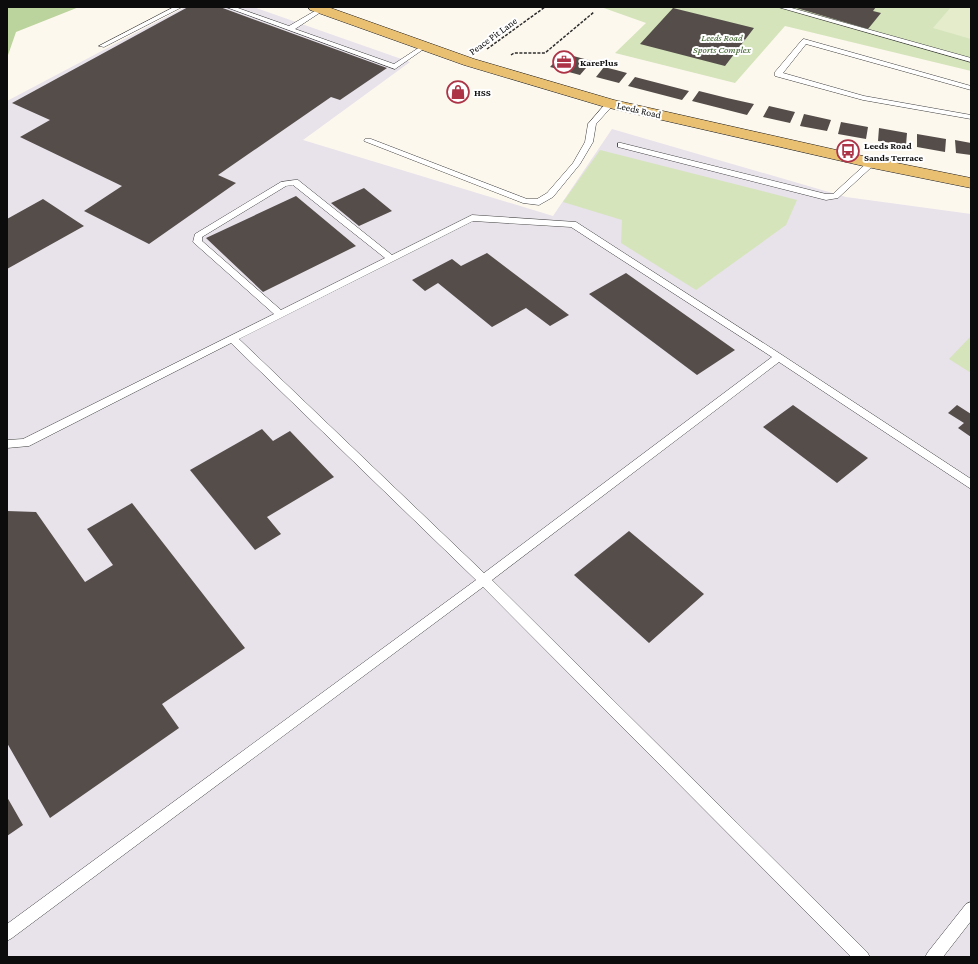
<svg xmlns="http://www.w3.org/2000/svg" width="978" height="964" viewBox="0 0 978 964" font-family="'Crimson Pro',serif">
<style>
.industrial{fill:#e8e2ea}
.green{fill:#d5e4bb}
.forest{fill:#bbd39c}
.pitch{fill:#e4eccc}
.building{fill:#544d4a}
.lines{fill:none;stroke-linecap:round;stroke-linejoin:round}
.service-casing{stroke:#3f3f3f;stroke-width:1}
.primary-casing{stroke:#1d1d1d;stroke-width:1}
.path{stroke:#2e2e2e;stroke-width:1.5;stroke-dasharray:3 1.5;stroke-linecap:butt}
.service{fill:#fff;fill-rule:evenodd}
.primary{fill:#e9bf72;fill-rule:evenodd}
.labels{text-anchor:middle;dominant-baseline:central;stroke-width:4;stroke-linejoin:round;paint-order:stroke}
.far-street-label{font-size:10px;fill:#0c0c0c;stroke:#fff}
.far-park-label{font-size:10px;font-style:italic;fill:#365d24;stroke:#fff}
.far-poi-label{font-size:10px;font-weight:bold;fill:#0c0c0c;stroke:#fff;text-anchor:start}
</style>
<rect width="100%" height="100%" fill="#fdf8ee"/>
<path class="industrial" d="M 185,7 L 253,7 L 410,62 L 303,140 L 553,216 L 612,129 L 846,197 L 971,214 L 971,957 L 7,957 L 7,101 Z"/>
<path class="green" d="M 601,7 L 971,7 L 971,71 L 785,26 L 735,83 L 615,53 L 646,23 Z
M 600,150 L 797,200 L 786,225 L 696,290 L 621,243 L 622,220 L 563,202 Z
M 971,336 L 971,373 L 949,359 Z"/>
<path class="forest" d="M 7,7 L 79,7 L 16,32 L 7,58 Z"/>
<path class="pitch" d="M 951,7 L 971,7 L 971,39 L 933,28 Z"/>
<path class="building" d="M 188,7 L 220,7 L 387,68 L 340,100 L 331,97 L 218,175 L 236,183 L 149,244 L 84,211 L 122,186 L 20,137 L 50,120 L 12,103 Z
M 793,7 L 876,7 L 873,11 L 881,13 L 868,29 Z
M 673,8 L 754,28 L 725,66 L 640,44 Z
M 563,53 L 577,57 L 592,61 L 580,75 L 550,67 Z
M 604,67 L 616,70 L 627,73 L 619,83 L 596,77 Z
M 635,77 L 689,91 L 682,100 L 628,86 Z
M 699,91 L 727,98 L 754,104 L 747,115 L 692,101 Z
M 769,106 L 795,112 L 790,123 L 763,117 Z
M 804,114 L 831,120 L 827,131 L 800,126 Z
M 841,122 L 868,127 L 866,139 L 838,134 Z
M 879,128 L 907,133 L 906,145 L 878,141 Z
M 917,134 L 946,139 L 945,152 L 917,147 Z
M 955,140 L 971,143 L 971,155 L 956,153 Z
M 364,188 L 392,211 L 359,226 L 331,203 Z
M 296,196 L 356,246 L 263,292 L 206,238 Z
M 43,199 L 84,226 L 7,269 L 7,219 Z
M 487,253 L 569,315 L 550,326 L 526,308 L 492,327 L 438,283 L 425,291 L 412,280 L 452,259 L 461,266 Z
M 626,273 L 735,350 L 697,375 L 589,294 Z
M 793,405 L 868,458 L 837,483 L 763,427 Z
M 957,405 L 971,414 L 971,437 L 958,428 L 964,423 L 948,413 Z
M 262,429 L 273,441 L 290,431 L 334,477 L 267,517 L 281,534 L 255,550 L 190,470 Z
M 132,503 L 245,648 L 162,704 L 179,728 L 50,818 L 7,743 L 7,511 L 36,512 L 85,582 L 113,565 L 87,529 Z
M 629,531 L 704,594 L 649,643 L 574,575 Z
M 7,797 L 23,825 L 7,836 Z"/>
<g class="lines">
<g class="service-casing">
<path id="service" d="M 174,7 L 182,7 L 104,47 L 99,46 Z
M 226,7 L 235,7 L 289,26 L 320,8 L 324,8 L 324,10 L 295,29 L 394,64 L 423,45 L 428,46 L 395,69 Z
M 778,7 L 788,7 L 971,58 L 971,62 Z
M 804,39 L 971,86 L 971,90 L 806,44 L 783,73 L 864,96 L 971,115 L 971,119 L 863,100 L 775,76 L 775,72 L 802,40 Z
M 607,102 L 610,102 L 614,104 L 596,124 L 593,142 L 580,164 L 553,197 L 539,205 L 523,203 L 364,141 L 365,139 L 371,139 L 527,199 L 537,199 L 547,193 L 573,163 L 585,142 L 588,124 Z
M 618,143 L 621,143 L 826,194 L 833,194 L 869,161 L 875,161 L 876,163 L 838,198 L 826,200 L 618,147 Z
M 295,180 L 298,180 L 392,255 L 472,215 L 576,222 L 782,355 L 971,479 L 971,489 L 779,362 L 492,580 L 867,952 L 870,957 L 851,957 L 483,587 L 12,938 L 7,941 L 7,924 L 476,580 L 231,343 L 29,446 L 7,448 L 7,440 L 23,439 L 274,314 L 193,242 L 195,234 L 281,182 ZM 293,185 L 385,258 L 281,310 L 202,241 L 202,237 L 286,186 ZM 473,221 L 571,227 L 772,357 L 484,573 L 239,339 Z
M 971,902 L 971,921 L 943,957 L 925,957 L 928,952 L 966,904 Z"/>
</g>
<g class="primary-casing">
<path id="primary" d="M 308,7 L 328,7 L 474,59 L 614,100 L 872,158 L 971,178 L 971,188 L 872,168 L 605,107 L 464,65 L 310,10 Z"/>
</g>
<path class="path" d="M 487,49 L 545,7
M 511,55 L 514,53 L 545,53 L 594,12"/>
<use href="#service" class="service"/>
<use href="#primary" class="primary"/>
</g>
<defs>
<g id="office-ring" transform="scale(1.15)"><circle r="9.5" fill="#fff" stroke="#ad3447" stroke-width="1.5"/><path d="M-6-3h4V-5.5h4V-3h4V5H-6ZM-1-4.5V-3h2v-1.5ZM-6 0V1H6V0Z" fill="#ad3447"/></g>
<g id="shop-ring" transform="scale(1.15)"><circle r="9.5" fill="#fff" stroke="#ad3447" stroke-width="1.5"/><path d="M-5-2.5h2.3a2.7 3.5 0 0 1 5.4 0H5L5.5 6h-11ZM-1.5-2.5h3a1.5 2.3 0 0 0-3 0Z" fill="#ad3447"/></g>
<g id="bus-ring" transform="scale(1.15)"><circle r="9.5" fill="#fff" stroke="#ad3447" stroke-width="1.5"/><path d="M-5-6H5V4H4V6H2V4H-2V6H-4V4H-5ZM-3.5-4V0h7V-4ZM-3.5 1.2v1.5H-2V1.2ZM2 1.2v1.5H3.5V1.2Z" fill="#ad3447"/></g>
</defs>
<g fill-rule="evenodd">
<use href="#office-ring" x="564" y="62"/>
<use href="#shop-ring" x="458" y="92"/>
<use href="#bus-ring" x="848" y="151"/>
</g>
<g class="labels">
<g class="far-street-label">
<text transform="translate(493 36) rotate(-36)">Peace Pit Lane</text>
<text transform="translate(639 110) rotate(13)">Leeds Road</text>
</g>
<g class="far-park-label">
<text x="722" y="37">Leeds Road<tspan x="722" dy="12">Sports Complex</tspan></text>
</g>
<g class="far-poi-label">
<text x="580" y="62">KarePlus</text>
<text x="474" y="92">HSS</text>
<text x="864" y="145">Leeds Road<tspan x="864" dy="12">Sands Terrace</tspan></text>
</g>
</g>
<rect width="978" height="964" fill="none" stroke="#0c0c0c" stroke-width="16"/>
</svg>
